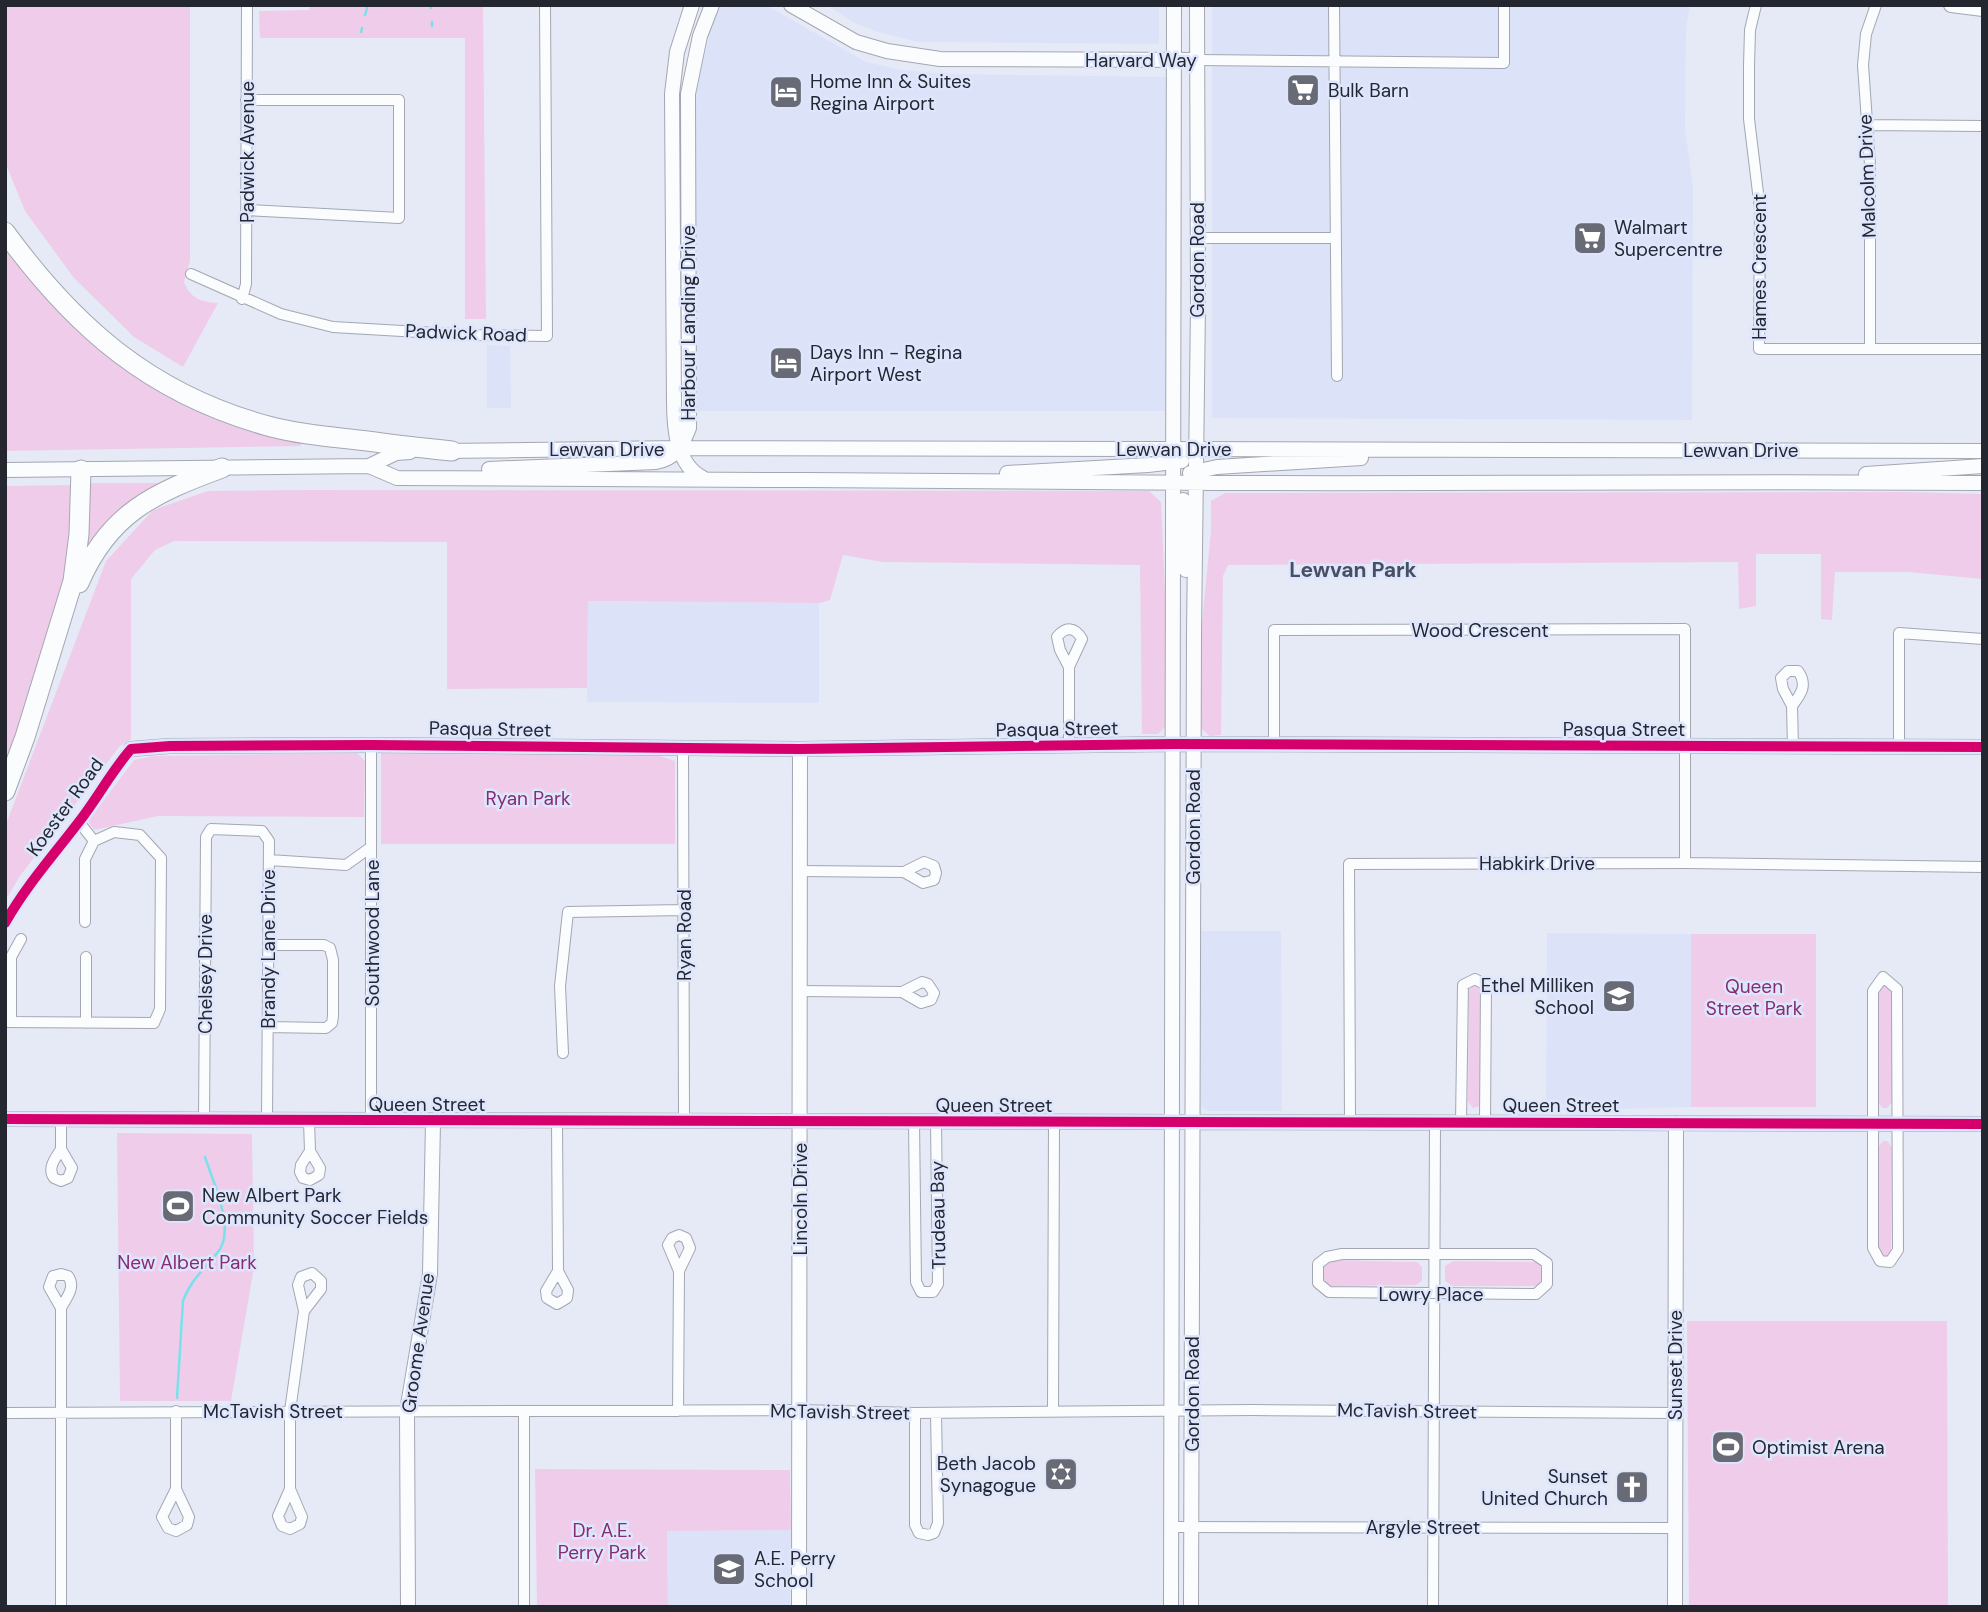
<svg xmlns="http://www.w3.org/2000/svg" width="1988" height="1612" viewBox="0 0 1988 1612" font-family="'DM Sans',sans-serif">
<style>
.built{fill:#dce3f9}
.green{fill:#efcdea}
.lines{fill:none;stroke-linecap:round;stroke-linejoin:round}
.stream{stroke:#7be0e9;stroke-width:2.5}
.street-casing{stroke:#a4a7b1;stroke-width:12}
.secondary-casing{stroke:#a4a7b1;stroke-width:16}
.highway-casing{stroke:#a4a7b1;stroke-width:21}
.street{stroke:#fbfcfe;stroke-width:10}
.secondary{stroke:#fbfcfe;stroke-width:14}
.highway{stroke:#fbfcfe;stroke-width:19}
.cycleway-casing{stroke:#dee6fd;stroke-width:15}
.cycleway{stroke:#d6006c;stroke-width:10}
.labels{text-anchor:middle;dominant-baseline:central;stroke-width:5;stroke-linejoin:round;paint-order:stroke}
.street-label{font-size:19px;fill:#242730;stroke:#dee6fd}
.poi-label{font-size:19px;fill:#242730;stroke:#dee6fd;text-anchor:start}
.park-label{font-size:19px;fill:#892b70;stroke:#dee6fd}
.neighbourhood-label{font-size:21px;font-weight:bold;fill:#494f62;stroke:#dee6fd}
</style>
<rect width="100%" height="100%" fill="#e5eaf6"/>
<path class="built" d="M 723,5 L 766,5 L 866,62 L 902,70 L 947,74 L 1167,77 L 1165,411 L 696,411 L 692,146 L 697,88 L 713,20 Z
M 826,5 L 1159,5 L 1159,44 L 919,42 L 878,32 L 855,23 Z
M 1212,5 L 1690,5 L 1686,28 L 1685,129 L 1693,186 L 1692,420 L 1212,418 Z
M 487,345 L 510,346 L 511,408 L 487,408 Z
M 588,601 L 819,603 L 819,703 L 587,702 Z
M 1200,931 L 1281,931 L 1282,1111 L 1208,1111 L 1201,1107 Z
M 1547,933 L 1691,934 L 1691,1107 L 1546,1111 Z
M 791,1530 L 790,1607 L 668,1607 L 667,1531 Z"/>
<path class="green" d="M 5,5 L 190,5 L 190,261 L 184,282 C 190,298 201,302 218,303 L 183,367 L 134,337 L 74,278 L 25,211 L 5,162 Z
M 310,5 L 483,5 L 486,319 L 465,319 L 465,38 L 260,38 L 259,11 L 309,10 Z
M 5,243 L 33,281 L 62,315 L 110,358 L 301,438 L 301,446 L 5,451 Z
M 89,483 L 159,483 L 159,487 C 120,501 112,526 84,551 Z
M 72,485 L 74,495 L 65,580 L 5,779 L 5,486 Z
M 307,490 L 1149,491 L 1161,502 L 1165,592 L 1165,727 L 1158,734 L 1142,734 L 1140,565 L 883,562 L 843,555 L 830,600 L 819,603 L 588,601 L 587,688 L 447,689 L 447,542 L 174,541 L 155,550 L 131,579 L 131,739 L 120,746 L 20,876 L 5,901 L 5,827 L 106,561 L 153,510 L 208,491 Z
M 1904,492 L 1983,494 L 1983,579 L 1908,572 L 1835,572 L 1832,620 L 1821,619 L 1821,554 L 1756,554 L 1756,606 L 1739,609 L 1738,562 L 1228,565 L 1223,576 L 1221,735 L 1210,736 L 1199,727 L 1201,633 L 1211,531 L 1211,501 L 1225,493 Z
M 381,752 L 648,752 L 675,761 L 675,844 L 381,844 Z
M 357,753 L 365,761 L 364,817 L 158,816 L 94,830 L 88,821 L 134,760 L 154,756 Z
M 1691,934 L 1816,934 L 1816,1107 L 1691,1107 Z
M 1474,984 L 1481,987 L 1480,1106 L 1473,1108 L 1468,1102 L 1469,990 Z
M 1883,985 L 1887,985 L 1892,991 L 1892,1102 L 1887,1108 L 1883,1108 L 1878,1103 L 1878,991 Z
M 117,1133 L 252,1134 L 254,1267 L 231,1401 L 120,1401 Z
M 1883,1141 L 1887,1141 L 1892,1147 L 1891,1253 L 1886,1258 L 1878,1254 L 1878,1147 Z
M 1332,1260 L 1417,1262 L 1422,1267 L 1422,1281 L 1416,1285 L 1332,1286 L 1324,1281 L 1324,1266 Z
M 1453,1261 L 1537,1262 L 1543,1267 L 1542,1281 L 1537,1286 L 1453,1286 L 1445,1281 L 1445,1266 Z
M 1687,1321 L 1947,1321 L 1948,1607 L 1689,1607 Z
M 535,1469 L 790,1470 L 791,1530 L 667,1531 L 668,1607 L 537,1607 Z"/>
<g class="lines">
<path class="stream" d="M 431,5 L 431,8
M 365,15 L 368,5
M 432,22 L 432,26
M 361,32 L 362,28
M 177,1398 L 183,1301 C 190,1281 205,1268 218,1252 C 236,1230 213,1182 205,1157"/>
<g class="street-casing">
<path id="street" d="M 1334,5 L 1337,376
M 1756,5 L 1750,30 L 1749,66 L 1749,119 L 1760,209 L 1759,349 L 1983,349
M 1197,60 L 1504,63 L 1504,5
M 246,100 L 399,100 L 399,218 L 247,210
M 1866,125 L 1983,126
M 1197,238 L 1336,238
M 191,274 L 281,314 L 333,327 L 471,335 L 547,336 L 545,5
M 242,299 L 246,284 L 247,5
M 1870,349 L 1870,165 L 1863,65 L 1866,34 L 1876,5
M 1069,667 L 1082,639 C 1075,627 1066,626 1057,637 L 1060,650 L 1069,667 L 1069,746
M 1792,706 C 1801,694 1808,685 1798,671 L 1788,671 L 1781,678 L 1783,689 L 1792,706 L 1793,747
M 371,745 L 371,1121
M 1274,746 L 1274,630 L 1685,629 L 1685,863
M 1899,747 L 1899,633 L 1983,639
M 683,748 L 684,1121
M 269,860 L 346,865 L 371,847
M 800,871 L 904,872 L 924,862 L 934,866 L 936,873 L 934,880 L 923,883 L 904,872
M 85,922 L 85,859 L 94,841
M 5,923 C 26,886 52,857 78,823 C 97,799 111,772 131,749
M 1883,977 L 1897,989 L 1898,1250 L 1890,1262 L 1880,1261 L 1873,1248 L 1873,991 Z
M 800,991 L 902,992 L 922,982 L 928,984 L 934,993 L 931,1000 L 921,1003 L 902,992
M 5,1022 L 154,1023 L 160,1009 L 161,858 L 140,835 L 114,832 L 94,841 L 79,822
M 11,1022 L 11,957 L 21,939
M 86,1023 L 86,957
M 267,1027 L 326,1028 L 332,1023 L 333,1016 L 333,960 L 330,948 L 324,945 L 268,945
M 563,1053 L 560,986 L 568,912 L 684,910
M 61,1119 L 61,1149 L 72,1168 L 68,1178 L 61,1181 L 54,1178 C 47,1168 55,1159 61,1149
M 204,1121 L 206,837 L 211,829 L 262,831 L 269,841 L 267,1121
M 309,1121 L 310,1151 L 320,1168 L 319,1175 L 310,1180 L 303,1178 L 300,1172 L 301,1165 L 310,1151
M 557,1122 L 558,1271 L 568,1290 L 567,1298 L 557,1304 L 547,1298 L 546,1291 L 558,1271
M 914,1122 L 916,1282 L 921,1292 L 933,1292 L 938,1284 L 936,1122
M 1350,1122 L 1349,864 L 1685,863 L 1983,867
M 1461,1122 L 1463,985 L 1475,979 L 1486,985 L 1485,1122
M 1342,1254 L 1534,1254 L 1547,1263 L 1547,1284 L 1536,1294 L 1329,1292 L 1318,1283 L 1318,1264 L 1327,1257 Z
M 61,1308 L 49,1287 L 53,1276 L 61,1274 L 68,1276 C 76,1287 67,1297 61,1308 L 61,1607
M 1053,1410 L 1054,1123
M 176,1411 L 176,1489 L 189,1517 L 187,1525 L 176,1531 L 168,1528 L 162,1517 L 176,1489
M 678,1411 L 679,1271 L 690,1248 L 686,1238 L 679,1235 L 672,1238 L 668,1245 L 679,1271
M 5,1413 L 799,1410 L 915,1413 L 1252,1410 L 1675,1413
M 915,1413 L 915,1525 L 919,1533 L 928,1535 L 934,1533 L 938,1523 L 936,1413
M 290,1489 L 278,1516 L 282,1526 L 290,1529 L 300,1524 L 302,1517 L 290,1489 L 290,1411 L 304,1311 L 298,1285 L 301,1277 L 312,1273 L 321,1281 L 321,1289 L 304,1311
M 1172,1527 L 1675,1528
M 524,1607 L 524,1411
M 1433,1607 L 1435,1123"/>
</g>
<g class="secondary-casing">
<path id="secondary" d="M 692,5 L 677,52 L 672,94 L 674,401 C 674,427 676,465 703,478
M 791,5 L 856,42 L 887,51 L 940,59 L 1197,60
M 1951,5 L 1983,9
M 444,451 L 681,448 L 1983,451
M 369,466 L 396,453 L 410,452
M 489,469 L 656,462 C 676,458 682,446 689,428 L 688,94 L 700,36 L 712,5
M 5,470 L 369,466 L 397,478 C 671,478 944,482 1218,483 C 1473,484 1728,481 1983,483
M 1007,473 L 1148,465 L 1182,461
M 1190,473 L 1217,467 L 1361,458
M 1866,474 L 1983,466
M 1183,500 L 1186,570
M 131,749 L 170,746 L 371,745 L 800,749 L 1173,744 L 1983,747
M 5,1119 L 1983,1124
M 408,1607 L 407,1411 L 430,1274 L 433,1122
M 799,1607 L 800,749
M 1171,1607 L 1174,5
M 1191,1607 L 1194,633 L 1198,304 L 1197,5
M 1675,1607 L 1676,1123"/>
</g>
<g class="highway-casing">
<path id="highway" d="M 5,232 C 75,328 151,394 268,426 C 301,435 334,437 367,441 C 395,445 423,448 452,451
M 79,583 C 109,513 154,493 222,468
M 5,791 L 25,737 L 73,581 L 79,534 L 81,470"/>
</g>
<use href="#street" class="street"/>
<use href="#secondary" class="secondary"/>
<use href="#highway" class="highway"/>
<g class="cycleway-casing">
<path id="cycleway" d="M 5,923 C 26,886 52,857 78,823 C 97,799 111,772 131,749 L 170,746 L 371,745 L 800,749 L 1173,744 L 1983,747
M 5,1119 L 1983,1124"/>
</g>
<use href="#cycleway" class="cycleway"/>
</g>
<defs>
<g id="supermarket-square" transform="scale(1.75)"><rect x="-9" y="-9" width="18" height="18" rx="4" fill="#686b75" stroke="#dee6fd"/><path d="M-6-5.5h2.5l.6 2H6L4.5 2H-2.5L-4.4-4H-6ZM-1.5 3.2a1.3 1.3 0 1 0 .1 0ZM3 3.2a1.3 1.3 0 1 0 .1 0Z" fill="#fff"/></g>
<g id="hotel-square" transform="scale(1.75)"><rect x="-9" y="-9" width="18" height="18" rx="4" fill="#686b75" stroke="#dee6fd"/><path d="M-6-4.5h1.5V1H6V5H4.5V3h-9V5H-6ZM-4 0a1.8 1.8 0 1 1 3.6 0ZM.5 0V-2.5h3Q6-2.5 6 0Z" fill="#fff"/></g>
<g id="school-square" transform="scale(1.75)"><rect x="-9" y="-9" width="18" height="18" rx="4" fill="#686b75" stroke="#dee6fd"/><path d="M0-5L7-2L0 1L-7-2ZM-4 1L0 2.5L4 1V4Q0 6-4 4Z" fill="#fff"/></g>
<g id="stadium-square" transform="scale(1.75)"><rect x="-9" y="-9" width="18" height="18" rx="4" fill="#686b75" stroke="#dee6fd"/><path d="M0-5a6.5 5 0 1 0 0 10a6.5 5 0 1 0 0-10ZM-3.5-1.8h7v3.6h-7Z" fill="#fff"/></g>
<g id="synagogue-square" transform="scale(1.75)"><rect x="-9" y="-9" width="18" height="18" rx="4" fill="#686b75" stroke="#dee6fd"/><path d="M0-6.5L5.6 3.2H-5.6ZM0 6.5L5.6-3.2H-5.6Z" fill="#fff"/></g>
<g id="church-square" transform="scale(1.75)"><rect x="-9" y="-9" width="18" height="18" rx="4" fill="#686b75" stroke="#dee6fd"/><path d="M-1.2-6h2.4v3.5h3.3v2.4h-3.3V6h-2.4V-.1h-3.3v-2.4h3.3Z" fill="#fff"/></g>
</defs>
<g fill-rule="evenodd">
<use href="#supermarket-square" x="1303" y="90"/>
<use href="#hotel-square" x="786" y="92"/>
<use href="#supermarket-square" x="1590" y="238"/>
<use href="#hotel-square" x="786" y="363"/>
<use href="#school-square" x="1619" y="996"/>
<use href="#stadium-square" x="178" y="1206"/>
<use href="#stadium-square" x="1728" y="1447"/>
<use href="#synagogue-square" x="1061" y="1474"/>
<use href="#church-square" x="1632" y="1487"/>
<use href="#school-square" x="729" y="1569"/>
</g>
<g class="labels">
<g class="street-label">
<text x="1141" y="60">Harvard Way</text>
<text transform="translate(247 152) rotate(-90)">Padwick Avenue</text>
<text transform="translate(1867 176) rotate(-92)">Malcolm Drive</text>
<text transform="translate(1197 260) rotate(-90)">Gordon Road</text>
<text transform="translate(1759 267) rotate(-90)">Hames Crescent</text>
<text transform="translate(688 323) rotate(-90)">Harbour Landing Drive</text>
<text transform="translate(466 333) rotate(2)">Padwick Road</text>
<text x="607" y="449">Lewvan Drive</text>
<text x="1174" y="449">Lewvan Drive</text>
<text x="1741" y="450">Lewvan Drive</text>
<text x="1480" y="630">Wood Crescent</text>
<text transform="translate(490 729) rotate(1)">Pasqua Street</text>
<text transform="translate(1057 729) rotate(-1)">Pasqua Street</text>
<text x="1624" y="729">Pasqua Street</text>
<text transform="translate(65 807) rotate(-54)">Koester Road</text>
<text transform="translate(1193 827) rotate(-90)">Gordon Road</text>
<text x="1537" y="863">Habkirk Drive</text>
<text transform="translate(372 933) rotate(-90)">Southwood Lane</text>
<text transform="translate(684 935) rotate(-90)">Ryan Road</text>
<text transform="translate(268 949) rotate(-90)">Brandy Lane Drive</text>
<text transform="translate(205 974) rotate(-90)">Chelsey Drive</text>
<text x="427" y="1104">Queen Street</text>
<text x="994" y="1105">Queen Street</text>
<text x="1561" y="1105">Queen Street</text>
<text transform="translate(800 1199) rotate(-90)">Lincoln Drive</text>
<text transform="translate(938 1215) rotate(-91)">Trudeau Bay</text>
<text x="1431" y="1294">Lowry Place</text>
<text transform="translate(418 1343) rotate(-82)">Groome Avenue</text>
<text transform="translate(1675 1365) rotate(-90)">Sunset Drive</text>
<text transform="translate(1192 1394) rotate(-90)">Gordon Road</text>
<text x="273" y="1411">McTavish Street</text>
<text transform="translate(1407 1411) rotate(1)">McTavish Street</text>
<text transform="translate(840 1412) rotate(1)">McTavish Street</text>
<text x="1423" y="1527">Argyle Street</text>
</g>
<g class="poi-label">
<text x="810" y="81">Home Inn &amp; Suites<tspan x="810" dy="22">Regina Airport</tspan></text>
<text x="1328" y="90">Bulk Barn</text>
<text x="1614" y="227">Walmart<tspan x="1614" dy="22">Supercentre</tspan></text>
<text x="810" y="352">Days Inn - Regina<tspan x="810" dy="22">Airport West</tspan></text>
<text x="1594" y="985" text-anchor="end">Ethel Milliken<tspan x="1594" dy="22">School</tspan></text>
<text x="202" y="1195">New Albert Park<tspan x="202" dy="22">Community Soccer Fields</tspan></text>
<text x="1752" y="1447">Optimist Arena</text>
<text x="1036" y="1463" text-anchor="end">Beth Jacob<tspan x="1036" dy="22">Synagogue</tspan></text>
<text x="1608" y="1476" text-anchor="end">Sunset<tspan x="1608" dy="22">United Church</tspan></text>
<text x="754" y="1558">A.E. Perry<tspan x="754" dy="22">School</tspan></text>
</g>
<g class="park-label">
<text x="528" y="798">Ryan Park</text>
<text x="1754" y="986">Queen<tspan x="1754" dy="22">Street Park</tspan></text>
<text x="187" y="1262">New Albert Park</text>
<text x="602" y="1530">Dr. A.E.<tspan x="602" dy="22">Perry Park</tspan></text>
</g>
<g class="neighbourhood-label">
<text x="1353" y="570">Lewvan Park</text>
</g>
</g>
<rect width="1988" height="1612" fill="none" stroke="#242730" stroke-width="14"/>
</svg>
